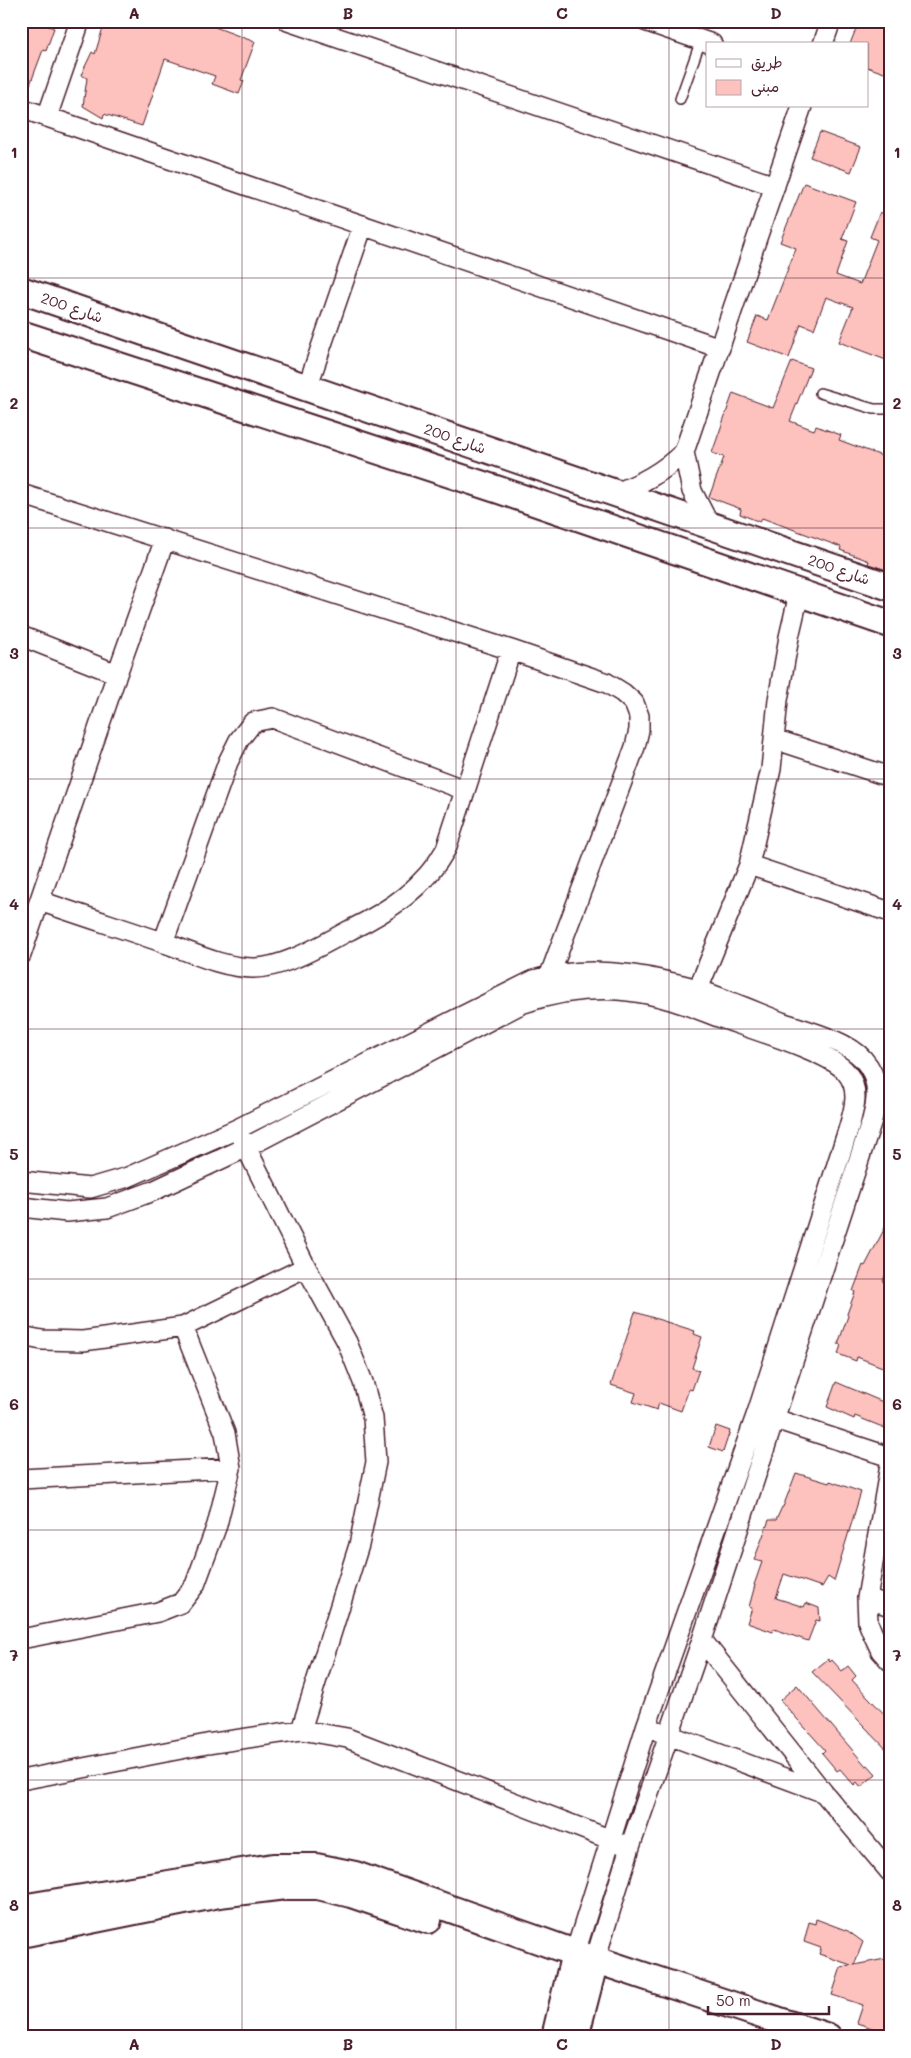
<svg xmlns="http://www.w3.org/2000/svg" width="911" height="2058" viewBox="0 0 911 2058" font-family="Mali,'Playpen Sans Arabic',sans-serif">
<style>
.building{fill:#fdc1be;stroke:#4a1f2b}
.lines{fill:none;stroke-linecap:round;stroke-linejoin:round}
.lane-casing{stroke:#4a1f2b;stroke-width:12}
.street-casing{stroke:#4a1f2b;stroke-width:22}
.secondary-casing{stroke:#4a1f2b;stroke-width:30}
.lane{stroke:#fff;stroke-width:9}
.street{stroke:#fff;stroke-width:19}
.secondary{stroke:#fff;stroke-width:26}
.grid{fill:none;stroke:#4a1f2b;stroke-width:1;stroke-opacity:0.55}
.labels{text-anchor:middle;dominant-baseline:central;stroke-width:4;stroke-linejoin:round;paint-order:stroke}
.street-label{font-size:15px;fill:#4a1f2b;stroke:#fff}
.neatline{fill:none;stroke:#4a1f2b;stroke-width:2}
.grid-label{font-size:16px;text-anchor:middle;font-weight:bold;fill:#4a1f2b}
</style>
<rect width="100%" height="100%" fill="#fff"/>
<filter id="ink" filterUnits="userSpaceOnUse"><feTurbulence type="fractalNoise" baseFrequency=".02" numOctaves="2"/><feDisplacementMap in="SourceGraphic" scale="10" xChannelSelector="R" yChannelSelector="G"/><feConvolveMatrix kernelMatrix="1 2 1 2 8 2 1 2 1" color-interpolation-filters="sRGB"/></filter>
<g filter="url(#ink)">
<path class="building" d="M 21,21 L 34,21 L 54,28 L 46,51 L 43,50 L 25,98 L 21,97 Z
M 105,21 L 218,21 L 215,27 L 255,42 L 241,80 L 244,81 L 239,94 L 212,84 L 215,76 L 165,59 L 142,126 L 104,114 L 103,118 L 83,106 L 87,78 L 81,75 L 92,52 L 95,54 Z
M 859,21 L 890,21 L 890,75 L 867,67 L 867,44 L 850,44 Z
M 820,132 L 861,147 L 851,172 L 810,157 Z
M 804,183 L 856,202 L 842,239 L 848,241 L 836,275 L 860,284 L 877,240 L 870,237 L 880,212 L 886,215 L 890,208 L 890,350 L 886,360 L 839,342 L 853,307 L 826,297 L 814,329 L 801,324 L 789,358 L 747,342 L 757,316 L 768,320 L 796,248 L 780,242 Z
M 792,361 L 811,368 L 790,421 L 814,430 L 816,426 L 841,435 L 839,440 L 890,459 L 890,571 L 868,564 L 869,561 L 840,550 L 841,547 L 762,518 L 760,522 L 740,514 L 741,509 L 709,497 L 724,457 L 712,453 L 733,393 L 773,408 Z
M 890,1218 L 890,1263 L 883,1281 L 890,1283 L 890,1370 L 857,1357 L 856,1361 L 838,1354 L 841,1345 L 838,1344 L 848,1316 L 847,1314 L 855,1292 L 853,1291 L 863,1265 L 865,1266 Z
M 635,1312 L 695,1331 L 694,1334 L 702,1337 L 692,1368 L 699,1370 L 692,1390 L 689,1389 L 681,1411 L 659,1403 L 657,1410 L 633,1402 L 636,1393 L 611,1385 Z
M 836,1382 L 890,1405 L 890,1430 L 855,1416 L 854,1419 L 827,1407 Z
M 716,1426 L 730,1431 L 723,1452 L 709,1447 Z
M 796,1473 L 829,1483 L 830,1481 L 861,1492 L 834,1581 L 828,1577 L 822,1587 L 784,1574 L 776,1598 L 804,1607 L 806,1603 L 819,1608 L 820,1621 L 816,1620 L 808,1641 L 774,1629 L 773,1632 L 747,1623 L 752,1608 L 749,1607 L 755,1585 L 754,1585 L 762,1562 L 754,1560 L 769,1520 L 776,1520 L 782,1507 L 783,1507 Z
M 828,1659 L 830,1662 L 832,1660 L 842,1671 L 848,1666 L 856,1676 L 852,1680 L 890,1720 L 890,1753 L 812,1672 Z
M 797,1685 L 866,1766 L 868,1765 L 876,1774 L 861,1787 L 857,1782 L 854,1785 L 840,1769 L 837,1771 L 822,1753 L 825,1750 L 780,1700 Z
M 816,1919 L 848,1931 L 863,1942 L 854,1965 L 890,1958 L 890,2034 L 857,2023 L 863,2005 L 832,1995 L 841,1967 L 851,1965 L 819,1954 L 821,1948 L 804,1942 L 809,1922 L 815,1924 Z"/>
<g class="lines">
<g class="lane-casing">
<path id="lane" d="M 680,99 L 701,40
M 820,393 L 874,409 L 890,409"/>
</g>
<g class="street-casing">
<path id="street" d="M 288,21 L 775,186
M 645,21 L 712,44
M 823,44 L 831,21
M 21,108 L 720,348
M 47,117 L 80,21
M 307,388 L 363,225
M 615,493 C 642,484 663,472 684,452
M 21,494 L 511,650 L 607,683 L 623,693 L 634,703 L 639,716 L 639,730 L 635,747 L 546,985
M 710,526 L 692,491 L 684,452 L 802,106
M 21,636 L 117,674
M 774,739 L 890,777
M 749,865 L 890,912
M 40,901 C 80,915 121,928 162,942 C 191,952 220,967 252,968 C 283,969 323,944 350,930 C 389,911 425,887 446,849 L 511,650
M 163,943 L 228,762 L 239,740 L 253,722 L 273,718 L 465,790
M 21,955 L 117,674 L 165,539
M 694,999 L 749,865 L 771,769 L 778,700 L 789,637 L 799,594
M 241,1137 L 306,1267 L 347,1342 L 363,1382 L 373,1418 L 376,1462 L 359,1545 L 301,1730
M 21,1181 L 90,1188 L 128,1177 L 237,1129 L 534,980 C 579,967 624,971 669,982 C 679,984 690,986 699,990 C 728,1000 756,1012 784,1023 C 808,1031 847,1041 863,1059 C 880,1078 878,1097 872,1120 L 702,1640 L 630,1847 L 595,1960
M 21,1207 L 67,1212 L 107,1208 L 153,1191 L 247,1147 L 521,1004 C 552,993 584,988 618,990 C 630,991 644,993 656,996 C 679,1001 702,1011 724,1019 C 751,1029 830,1052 846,1072 C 861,1089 854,1110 848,1130 L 757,1413 L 646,1727 L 575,1953
M 21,1336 L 42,1340 L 83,1341 L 183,1327 L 306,1267
M 763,1415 L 890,1457
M 890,1465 L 867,1598 L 868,1622 L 872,1632 L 881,1651 L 890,1661
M 21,1479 L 231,1468
M 867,1598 L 890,1606
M 21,1639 L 158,1612 L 181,1603 L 195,1585 L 217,1525 L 231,1468 L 225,1433 L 183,1327
M 702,1640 L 823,1792 L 890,1872
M 658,1731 L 822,1792
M 21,1780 L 207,1744 L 301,1730 L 347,1738 L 622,1844"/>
</g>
<g class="secondary-casing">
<path id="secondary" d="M 21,290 L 890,587
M 21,334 L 499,490 L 890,624
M 21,1908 L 273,1867 L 316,1867 L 355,1875 L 575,1953 L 828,2037
M 21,1934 L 219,1894 L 286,1886 L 318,1886 L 351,1894 L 428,1920
M 555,2037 L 575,1953
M 575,2037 L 595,1960"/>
</g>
<use href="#lane" class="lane"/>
<use href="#street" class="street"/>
<use href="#secondary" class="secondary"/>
</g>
</g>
<path class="grid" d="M 242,21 L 242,2037M 456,21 L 456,2037M 669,21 L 669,2037M 21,278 L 890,278M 21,528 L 890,528M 21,779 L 890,779M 21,1029 L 890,1029M 21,1279 L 890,1279M 21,1530 L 890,1530M 21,1780 L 890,1780"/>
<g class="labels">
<g class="street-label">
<text transform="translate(72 307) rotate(19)">شارع 200</text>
<text transform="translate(455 438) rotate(19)">شارع 200</text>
<text transform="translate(839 569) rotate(19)">شارع 200</text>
</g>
</g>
<rect width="911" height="2058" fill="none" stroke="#fff" stroke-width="55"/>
<rect x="706" y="42" width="162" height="65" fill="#ffffff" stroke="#b7a5aa"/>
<rect x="716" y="59" width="25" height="8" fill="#ffffff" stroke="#b7a5aa"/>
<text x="751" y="68" font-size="15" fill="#4a1f2b">طريق</text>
<rect x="716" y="80" width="25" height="15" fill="#fdc1be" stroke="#b7a5aa"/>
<text x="751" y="92" font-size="15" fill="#4a1f2b">مبنى</text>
<path d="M708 2006v8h121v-8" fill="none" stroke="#4a1f2b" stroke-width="2.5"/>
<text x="716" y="2006" font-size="15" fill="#4a1f2b" stroke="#ffffff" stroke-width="4" paint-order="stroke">50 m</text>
<rect x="28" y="28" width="856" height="2002" class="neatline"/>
<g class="grid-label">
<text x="134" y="19">A</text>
<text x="348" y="19">B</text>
<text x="562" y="19">C</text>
<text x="776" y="19">D</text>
<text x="14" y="158">1</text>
<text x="897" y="158">1</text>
<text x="14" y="409">2</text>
<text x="897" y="409">2</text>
<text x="14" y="659">3</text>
<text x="897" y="659">3</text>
<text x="14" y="910">4</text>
<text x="897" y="910">4</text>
<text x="14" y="1160">5</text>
<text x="897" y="1160">5</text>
<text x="14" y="1410">6</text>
<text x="897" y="1410">6</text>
<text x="14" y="1661">7</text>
<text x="897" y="1661">7</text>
<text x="14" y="1911">8</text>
<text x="897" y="1911">8</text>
<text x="134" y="2050">A</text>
<text x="348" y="2050">B</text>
<text x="562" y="2050">C</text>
<text x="776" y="2050">D</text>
</g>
</svg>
